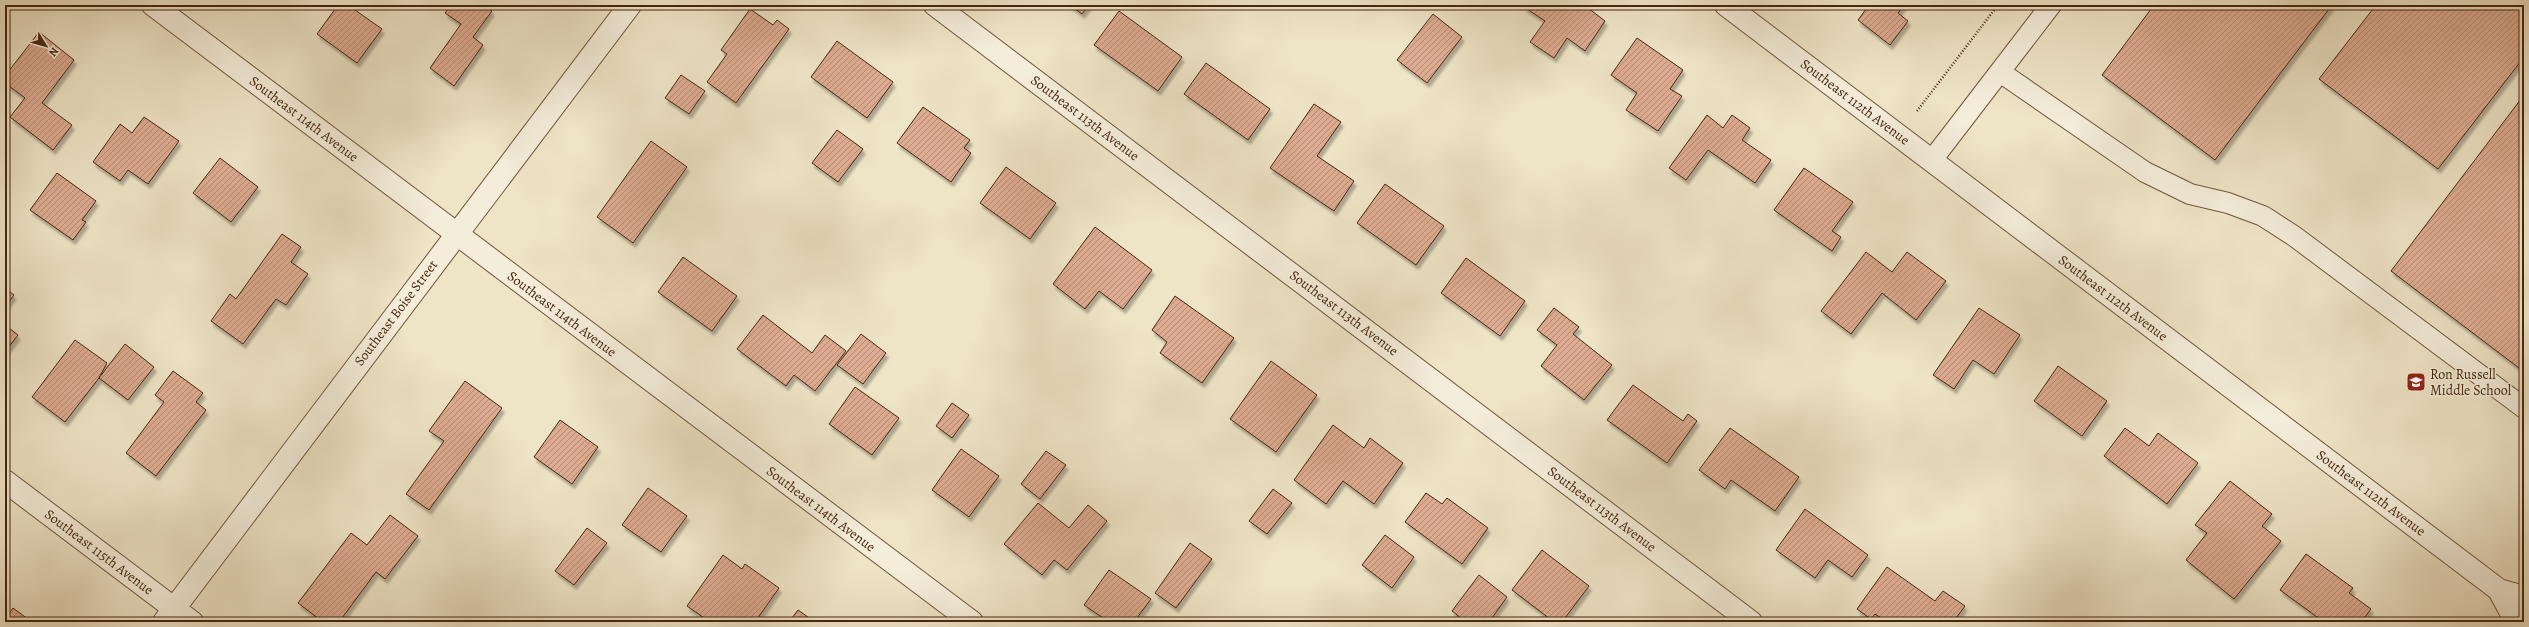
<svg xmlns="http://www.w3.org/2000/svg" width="2529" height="627" viewBox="0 0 2529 627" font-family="Alegreya,serif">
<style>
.building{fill:url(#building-hatch);stroke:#46260f;filter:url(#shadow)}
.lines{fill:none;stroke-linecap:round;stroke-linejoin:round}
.service-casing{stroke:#70563d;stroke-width:22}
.minor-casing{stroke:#70563d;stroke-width:24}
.tertiary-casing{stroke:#70563d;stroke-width:24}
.path{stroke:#46260f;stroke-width:2.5;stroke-dasharray:1 2;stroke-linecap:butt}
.service{stroke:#f4edda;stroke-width:20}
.minor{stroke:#f4edda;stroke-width:22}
.tertiary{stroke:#f4edda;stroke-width:22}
.labels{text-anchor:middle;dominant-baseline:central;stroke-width:3;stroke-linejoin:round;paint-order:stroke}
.street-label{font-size:14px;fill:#46260f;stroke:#f4edda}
.poi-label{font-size:14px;fill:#46260f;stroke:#f4edda;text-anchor:start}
</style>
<defs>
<pattern id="building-hatch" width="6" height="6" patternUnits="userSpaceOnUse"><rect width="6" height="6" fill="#ddab91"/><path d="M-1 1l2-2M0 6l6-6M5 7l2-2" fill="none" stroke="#b58b75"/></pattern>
<filter id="shadow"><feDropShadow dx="2.5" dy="4.5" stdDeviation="1" flood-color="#0004"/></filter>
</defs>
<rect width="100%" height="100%" fill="#eee4c6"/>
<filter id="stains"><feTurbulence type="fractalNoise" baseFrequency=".005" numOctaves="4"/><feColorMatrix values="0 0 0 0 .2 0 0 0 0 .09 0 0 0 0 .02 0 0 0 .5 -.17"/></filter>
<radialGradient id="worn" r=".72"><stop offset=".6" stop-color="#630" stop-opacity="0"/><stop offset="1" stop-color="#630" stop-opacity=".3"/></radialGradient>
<path class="building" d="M 338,5 L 348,5 L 382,29 L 357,63 L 317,34 Z
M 451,5 L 483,5 L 492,11 L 473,37 L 483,45 L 454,86 L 430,68 L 461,24 L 445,13 Z
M 1070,5 L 1089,5 L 1082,14 Z
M 1525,5 L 1584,5 L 1605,21 L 1585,51 L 1567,38 L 1554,58 L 1530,42 L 1545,21 L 1524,7 Z
M 1869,5 L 1904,5 L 1898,13 L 1908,21 L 1890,45 L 1858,20 Z
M 2154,5 L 2332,5 L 2215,160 L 2102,75 Z
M 2376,5 L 2524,5 L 2524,57 L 2438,169 L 2319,79 Z
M 750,9 L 773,25 L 777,20 L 789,29 L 736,103 L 707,82 L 727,54 L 721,50 Z
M 1119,11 L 1182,57 L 1158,91 L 1094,45 Z
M 1433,14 L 1462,37 L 1427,83 L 1397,60 Z
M 39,32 L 74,60 L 42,103 L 72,125 L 53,150 L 10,117 L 25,98 L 5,83 L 5,76 Z
M 1637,38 L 1683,70 L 1670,89 L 1682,96 L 1658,131 L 1626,110 L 1637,93 L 1611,75 Z
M 837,41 L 893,82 L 867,118 L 811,77 Z
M 1206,63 L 1270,109 L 1248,140 L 1184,94 Z
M 681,75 L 705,91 L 689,114 L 665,98 Z
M 2524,95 L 2524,361 L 2519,368 L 2391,271 Z
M 1314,104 L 1341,122 L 1317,156 L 1354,181 L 1334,211 L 1270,168 Z
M 923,107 L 970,140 L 964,148 L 971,153 L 951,182 L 897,143 Z
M 1707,115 L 1723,128 L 1732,115 L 1750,128 L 1742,140 L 1771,160 L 1755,183 L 1708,150 L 1686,180 L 1669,168 Z
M 144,117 L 179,141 L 148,184 L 128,170 L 120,181 L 93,162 L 120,124 L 132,133 Z
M 837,130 L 863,149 L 838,182 L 812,163 Z
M 651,141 L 687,167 L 633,243 L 597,217 Z
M 220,158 L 258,187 L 231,222 L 193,193 Z
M 1006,167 L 1056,203 L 1030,239 L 980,203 Z
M 1804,168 L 1853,202 L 1832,231 L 1841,237 L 1832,251 L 1774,210 Z
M 57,173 L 96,201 L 82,220 L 86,222 L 73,240 L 30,210 Z
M 1385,184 L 1444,226 L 1416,265 L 1357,223 Z
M 1095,227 L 1152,270 L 1123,309 L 1099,291 L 1085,309 L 1053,284 Z
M 282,234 L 301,247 L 291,262 L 308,274 L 286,305 L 276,299 L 243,344 L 211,321 L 230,294 L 236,299 Z
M 1866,252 L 1892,272 L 1907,252 L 1946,281 L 1916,320 L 1882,293 L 1851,334 L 1821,311 Z
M 683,257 L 737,296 L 712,331 L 658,292 Z
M 1466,258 L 1525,301 L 1500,336 L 1441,293 Z
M 5,288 L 14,295 L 5,307 Z
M 1175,296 L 1234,338 L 1202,383 L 1160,353 L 1167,342 L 1152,330 Z
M 1554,308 L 1579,327 L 1573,334 L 1612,365 L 1584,400 L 1541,366 L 1557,345 L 1537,330 Z
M 1979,308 L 2020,335 L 1994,374 L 1973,360 L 1954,389 L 1933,375 Z
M 763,315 L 812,353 L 825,335 L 846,351 L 815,391 L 794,375 L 786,386 L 737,349 Z
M 5,325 L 18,335 L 5,352 Z
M 861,334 L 886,353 L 863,384 L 837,365 Z
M 75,340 L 107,363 L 99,378 L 65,422 L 32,397 Z
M 125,344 L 154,367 L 128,400 L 99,378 Z
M 1271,361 L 1317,395 L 1276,452 L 1230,419 Z
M 2058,366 L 2107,401 L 2082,436 L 2034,401 Z
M 173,371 L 203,393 L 196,402 L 206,410 L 156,476 L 126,453 L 164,402 L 155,395 Z
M 465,381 L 502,408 L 429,510 L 406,494 L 444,441 L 429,431 Z
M 1633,385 L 1683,421 L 1688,414 L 1697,421 L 1667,463 L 1607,420 Z
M 855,387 L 899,418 L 872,455 L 829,424 Z
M 952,403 L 969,415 L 952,438 L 936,426 Z
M 560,420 L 598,447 L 572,484 L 534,457 Z
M 1333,425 L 1364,448 L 1370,438 L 1403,463 L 1374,504 L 1343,481 L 1326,504 L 1294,480 Z
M 1730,428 L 1799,477 L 1775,511 L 1731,480 L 1725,489 L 1699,470 Z
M 2125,428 L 2149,446 L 2158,433 L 2198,463 L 2167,504 L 2104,456 Z
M 961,449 L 999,476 L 969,517 L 932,490 Z
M 1046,451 L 1066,465 L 1040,499 L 1021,484 Z
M 2230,481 L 2272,514 L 2262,526 L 2281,541 L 2234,599 L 2186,560 L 2207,533 L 2195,525 Z
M 648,488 L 687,516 L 661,552 L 622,525 Z
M 1273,489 L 1292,503 L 1267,534 L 1249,521 Z
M 1426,493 L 1442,504 L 1447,498 L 1488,528 L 1462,564 L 1405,522 Z
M 1038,503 L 1069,528 L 1088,505 L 1107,521 L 1067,570 L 1054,560 L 1042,575 L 1004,544 Z
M 1805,509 L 1868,555 L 1852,577 L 1828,560 L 1815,578 L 1776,550 Z
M 390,515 L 418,536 L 385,579 L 376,572 L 339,622 L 323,622 L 298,603 L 351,533 L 367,545 Z
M 587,528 L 607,543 L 574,585 L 555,571 Z
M 1385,535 L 1414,557 L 1392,588 L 1362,565 Z
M 1190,543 L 1212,559 L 1176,608 L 1155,593 Z
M 1542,550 L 1589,586 L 1562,622 L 1554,622 L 1512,590 Z
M 2306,554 L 2353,588 L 2349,593 L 2371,609 L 2361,622 L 2324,622 L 2280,590 Z
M 723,555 L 742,569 L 745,564 L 779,588 L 755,622 L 743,622 L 738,618 L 736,622 L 710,622 L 687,606 Z
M 1887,567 L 1935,601 L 1943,591 L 1965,606 L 1953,622 L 1887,622 L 1875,614 L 1871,619 L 1857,609 Z
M 1109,570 L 1151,599 L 1134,622 L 1109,622 L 1084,605 Z
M 1479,575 L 1507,597 L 1489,622 L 1466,622 L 1452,611 Z
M 13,608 L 32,622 L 5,622 L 5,618 Z
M 798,610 L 815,622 L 789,622 Z
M 401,617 L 409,622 L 397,622 Z
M 1588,617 L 1595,622 L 1585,622 Z"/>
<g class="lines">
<g class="service-casing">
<path id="service" d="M 2000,72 L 2145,172 L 2190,194 L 2228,203 L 2263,216 L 2294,236 L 2524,408
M 1932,160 L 2051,5"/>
</g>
<g class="minor-casing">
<path id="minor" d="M 153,5 L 972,622
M 935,5 L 1751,622
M 5,481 L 192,622
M 164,622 L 630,5"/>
</g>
<g class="tertiary-casing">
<path id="tertiary" d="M 1726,5 L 2499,590 L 2524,597
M 2499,590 L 2516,622"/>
</g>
<path class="path" d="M 1917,111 L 1998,5"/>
<use href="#service" class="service"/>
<use href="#minor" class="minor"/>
<use href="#tertiary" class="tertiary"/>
</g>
<defs>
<g id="school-square" transform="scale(1)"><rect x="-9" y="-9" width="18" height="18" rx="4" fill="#8f2418" stroke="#f4edda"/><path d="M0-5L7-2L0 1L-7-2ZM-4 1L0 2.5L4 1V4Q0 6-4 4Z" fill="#fff"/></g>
</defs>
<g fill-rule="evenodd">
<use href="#school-square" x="2416" y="382"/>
</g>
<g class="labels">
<g class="street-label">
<text transform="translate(1855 102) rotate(37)">Southeast 112th Avenue</text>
<text transform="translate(1085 118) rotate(37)">Southeast 113th Avenue</text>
<text transform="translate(304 119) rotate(37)">Southeast 114th Avenue</text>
<text transform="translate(2113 298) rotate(37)">Southeast 112th Avenue</text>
<text transform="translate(396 313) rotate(-53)">Southeast Boise Street</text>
<text transform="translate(1344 313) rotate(37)">Southeast 113th Avenue</text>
<text transform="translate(562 314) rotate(37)">Southeast 114th Avenue</text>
<text transform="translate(2371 493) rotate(37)">Southeast 112th Avenue</text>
<text transform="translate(821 509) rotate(37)">Southeast 114th Avenue</text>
<text transform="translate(1602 509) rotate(37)">Southeast 113th Avenue</text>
<text transform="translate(99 552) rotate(37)">Southeast 115th Avenue</text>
</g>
<g class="poi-label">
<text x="2430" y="374">Ron Russell<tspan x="2430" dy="16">Middle School</tspan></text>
</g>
</g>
<rect width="2529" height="627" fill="none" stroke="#eee4c6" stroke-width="20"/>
<rect x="6" y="6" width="2517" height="615" fill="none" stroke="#46260f" stroke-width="2"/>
<rect x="10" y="10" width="2509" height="607" fill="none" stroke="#46260f"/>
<g transform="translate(46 46) rotate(127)" stroke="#f4edda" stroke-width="3" paint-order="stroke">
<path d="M0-3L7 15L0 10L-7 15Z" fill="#46260f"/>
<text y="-6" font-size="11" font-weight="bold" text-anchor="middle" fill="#46260f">N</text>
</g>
<rect width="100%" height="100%" filter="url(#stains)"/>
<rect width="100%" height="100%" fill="url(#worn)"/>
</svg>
